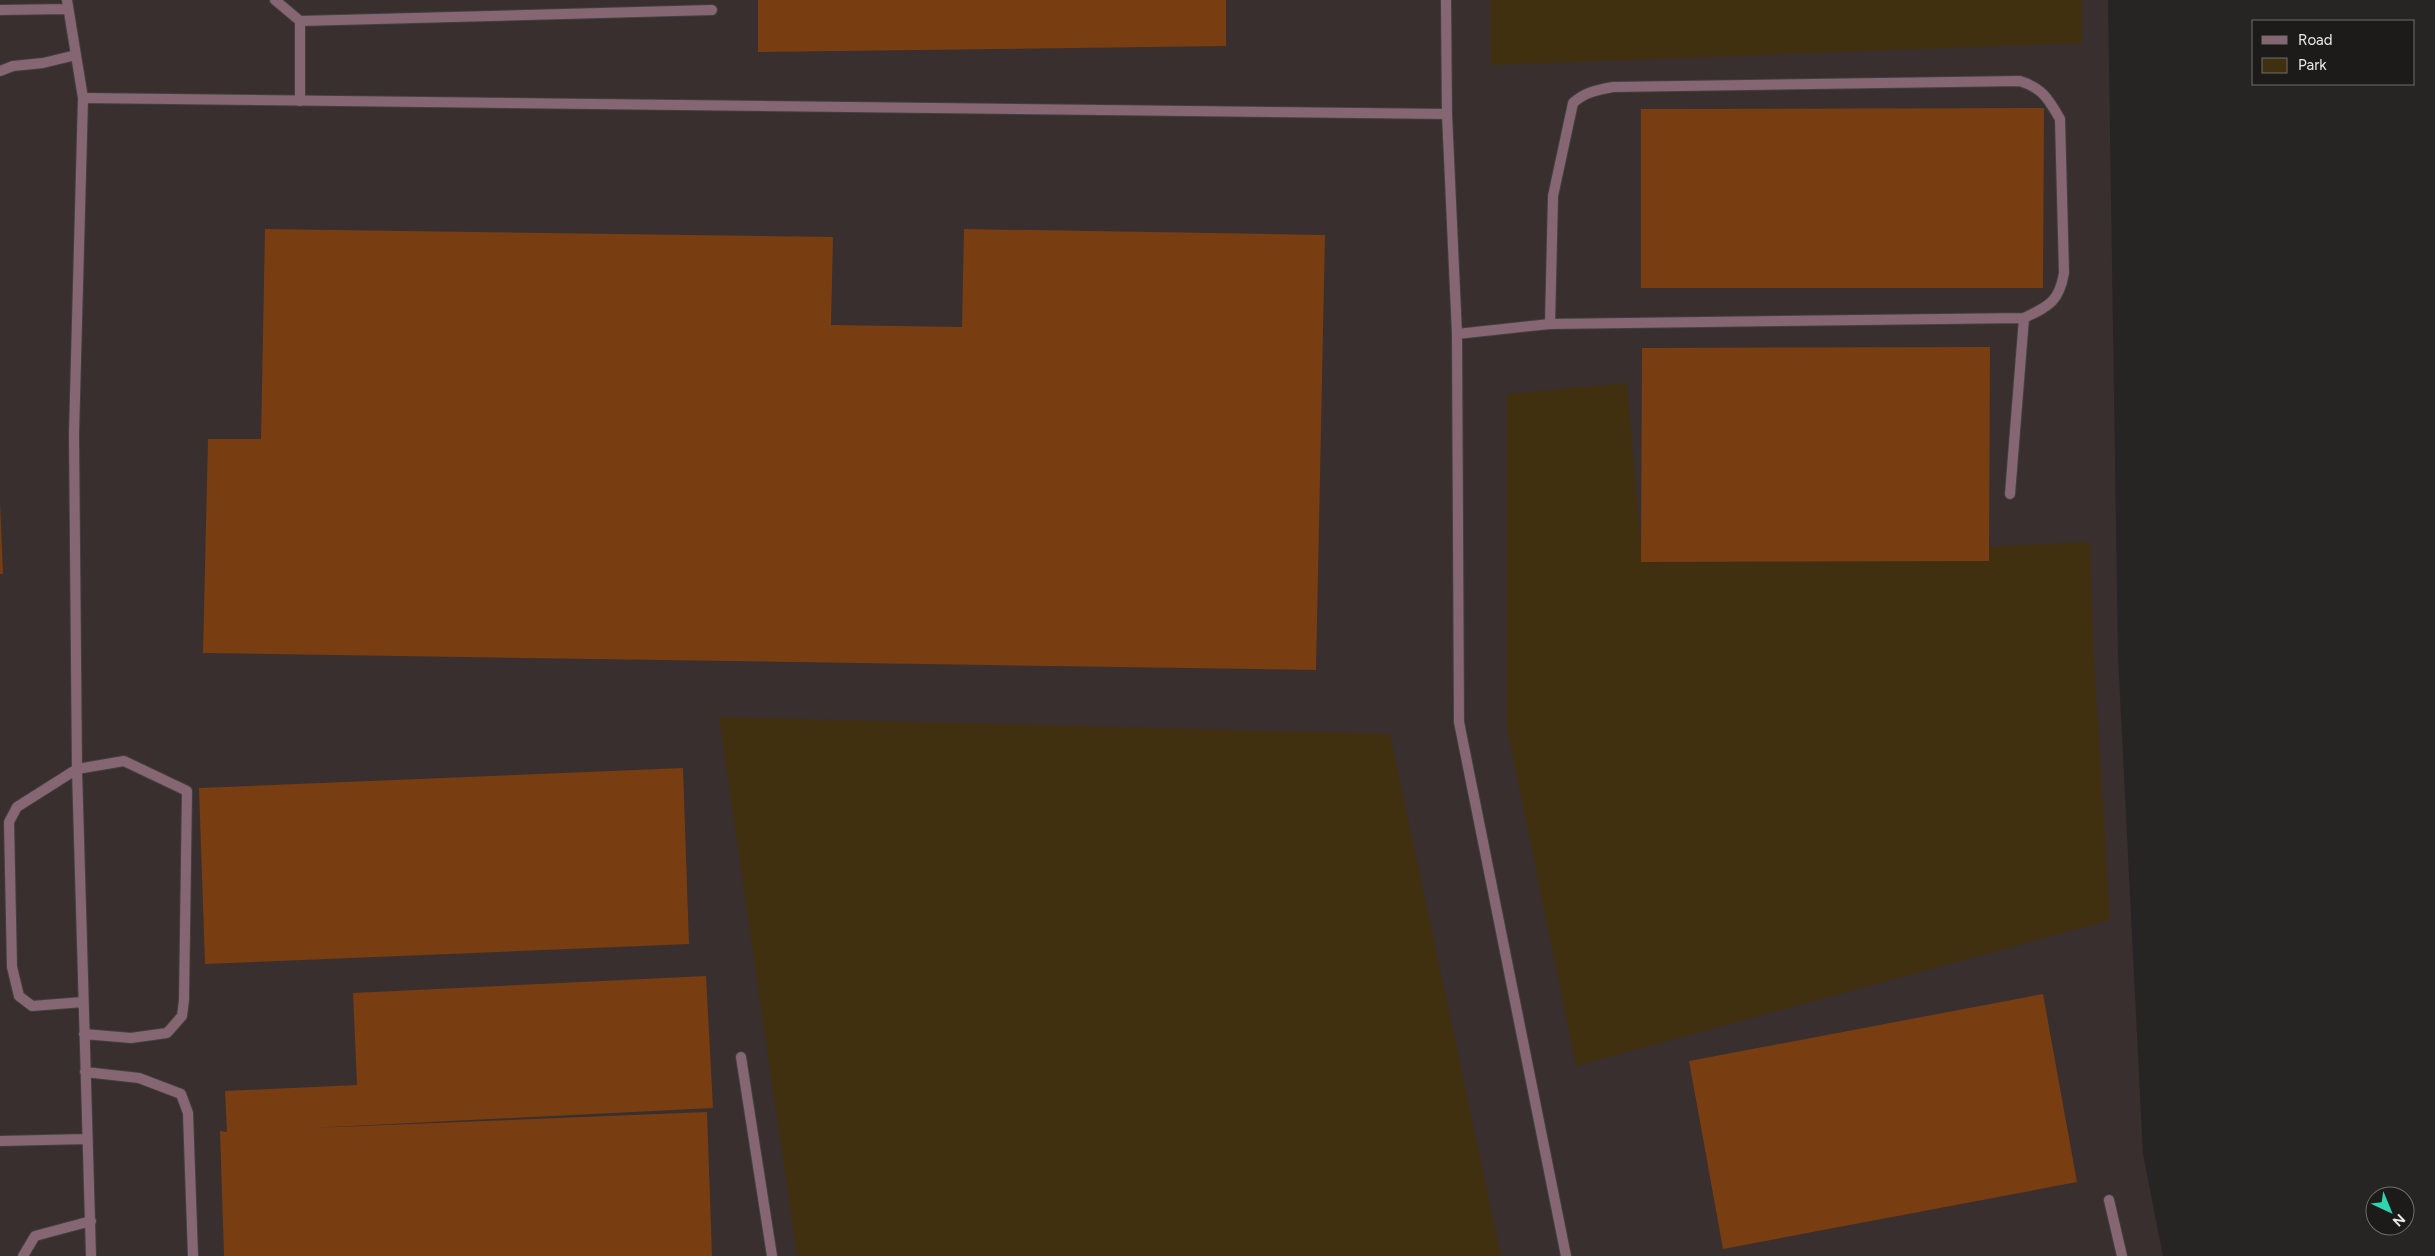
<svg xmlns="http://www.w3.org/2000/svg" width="2435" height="1256" viewBox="0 0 2435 1256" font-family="Figtree,sans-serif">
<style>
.built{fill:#382f2e}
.green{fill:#41300f}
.building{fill:#793d12}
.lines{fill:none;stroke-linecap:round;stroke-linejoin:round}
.lane-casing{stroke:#424040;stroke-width:12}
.street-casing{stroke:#424040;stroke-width:12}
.lane{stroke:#866673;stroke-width:10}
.street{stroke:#866673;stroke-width:10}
</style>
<rect width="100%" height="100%" fill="#272424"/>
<path class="built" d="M 0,0 L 2108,0 L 2118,656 L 2143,1154 L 2163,1256 L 0,1256 Z"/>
<path class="green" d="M 1490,0 L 2082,0 L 2082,43 L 1491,65 Z
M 1627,383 L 1642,562 L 2090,542 L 2093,643 L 2110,920 L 1576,1066 L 1507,728 L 1507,394 Z
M 719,717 L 1390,734 L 1501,1256 L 797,1256 Z"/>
<path class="building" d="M 758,0 L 1226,0 L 1226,46 L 758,52 Z
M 2044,108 L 2043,288 L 1641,288 L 1641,109 Z
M 265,229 L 833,237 L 831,325 L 962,327 L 964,229 L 1325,235 L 1316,670 L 203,653 L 208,439 L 261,439 Z
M 1990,347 L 1989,561 L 1641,562 L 1642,348 Z
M 0,500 L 3,574 L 0,574 Z
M 683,768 L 689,944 L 205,964 L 199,788 Z
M 706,976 L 713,1108 L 312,1128 L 707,1112 L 712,1256 L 224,1256 L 220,1131 L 227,1132 L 225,1091 L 357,1085 L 353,993 Z
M 2043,994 L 2077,1182 L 1723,1249 L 1689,1061 Z"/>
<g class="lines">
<g class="lane-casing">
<path id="lane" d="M 67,0 L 83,98 L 74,434 L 77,769 L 91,1256
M 275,0 L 300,21
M 1446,0 L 1447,114 L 1457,334 L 1459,722 L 1566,1256
M 0,10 L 68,9
M 0,71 L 13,66 L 43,63 L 76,55
M 300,101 L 300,21 L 712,10
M 1457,334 L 1550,324 L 2024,318 C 2049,306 2059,302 2064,273 L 2060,119 C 2048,98 2042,88 2020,81 L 1613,87 C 1597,90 1585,92 1573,103 L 1553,196 L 1550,324
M 2010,494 L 2024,318
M 83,1002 L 32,1006 L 19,996 L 12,967 L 9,822 L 17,807 L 77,769 L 124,761 L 187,791 L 184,1000 L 182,1016 L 167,1033 L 131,1038 L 84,1034
M 741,1057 L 772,1256
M 85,1072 L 139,1078 L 181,1094 L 188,1113 L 193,1256
M 0,1141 L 87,1139
M 2109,1200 L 2122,1256
M 23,1256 L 35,1236 L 91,1221"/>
</g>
<g class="street-casing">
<path id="street" d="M 83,98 L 1447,114"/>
</g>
<use href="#lane" class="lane"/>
<use href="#street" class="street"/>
</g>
<rect x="2252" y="20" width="162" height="65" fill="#1d1a1a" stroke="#6f6d6d"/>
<rect x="2262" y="36" width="25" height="8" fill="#866673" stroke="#6f6d6d"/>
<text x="2298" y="45" font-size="15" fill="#ebe9e9">Road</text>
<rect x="2262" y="58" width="25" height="15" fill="#41300f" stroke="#6f6d6d"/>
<text x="2298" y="70" font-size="15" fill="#ebe9e9">Park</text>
<g transform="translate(2390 1211) rotate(136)"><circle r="24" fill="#1d1a1a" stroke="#6f6d6d"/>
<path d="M0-4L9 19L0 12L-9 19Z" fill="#2cd5ab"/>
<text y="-8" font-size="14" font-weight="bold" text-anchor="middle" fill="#ebe9e9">N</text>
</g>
</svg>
